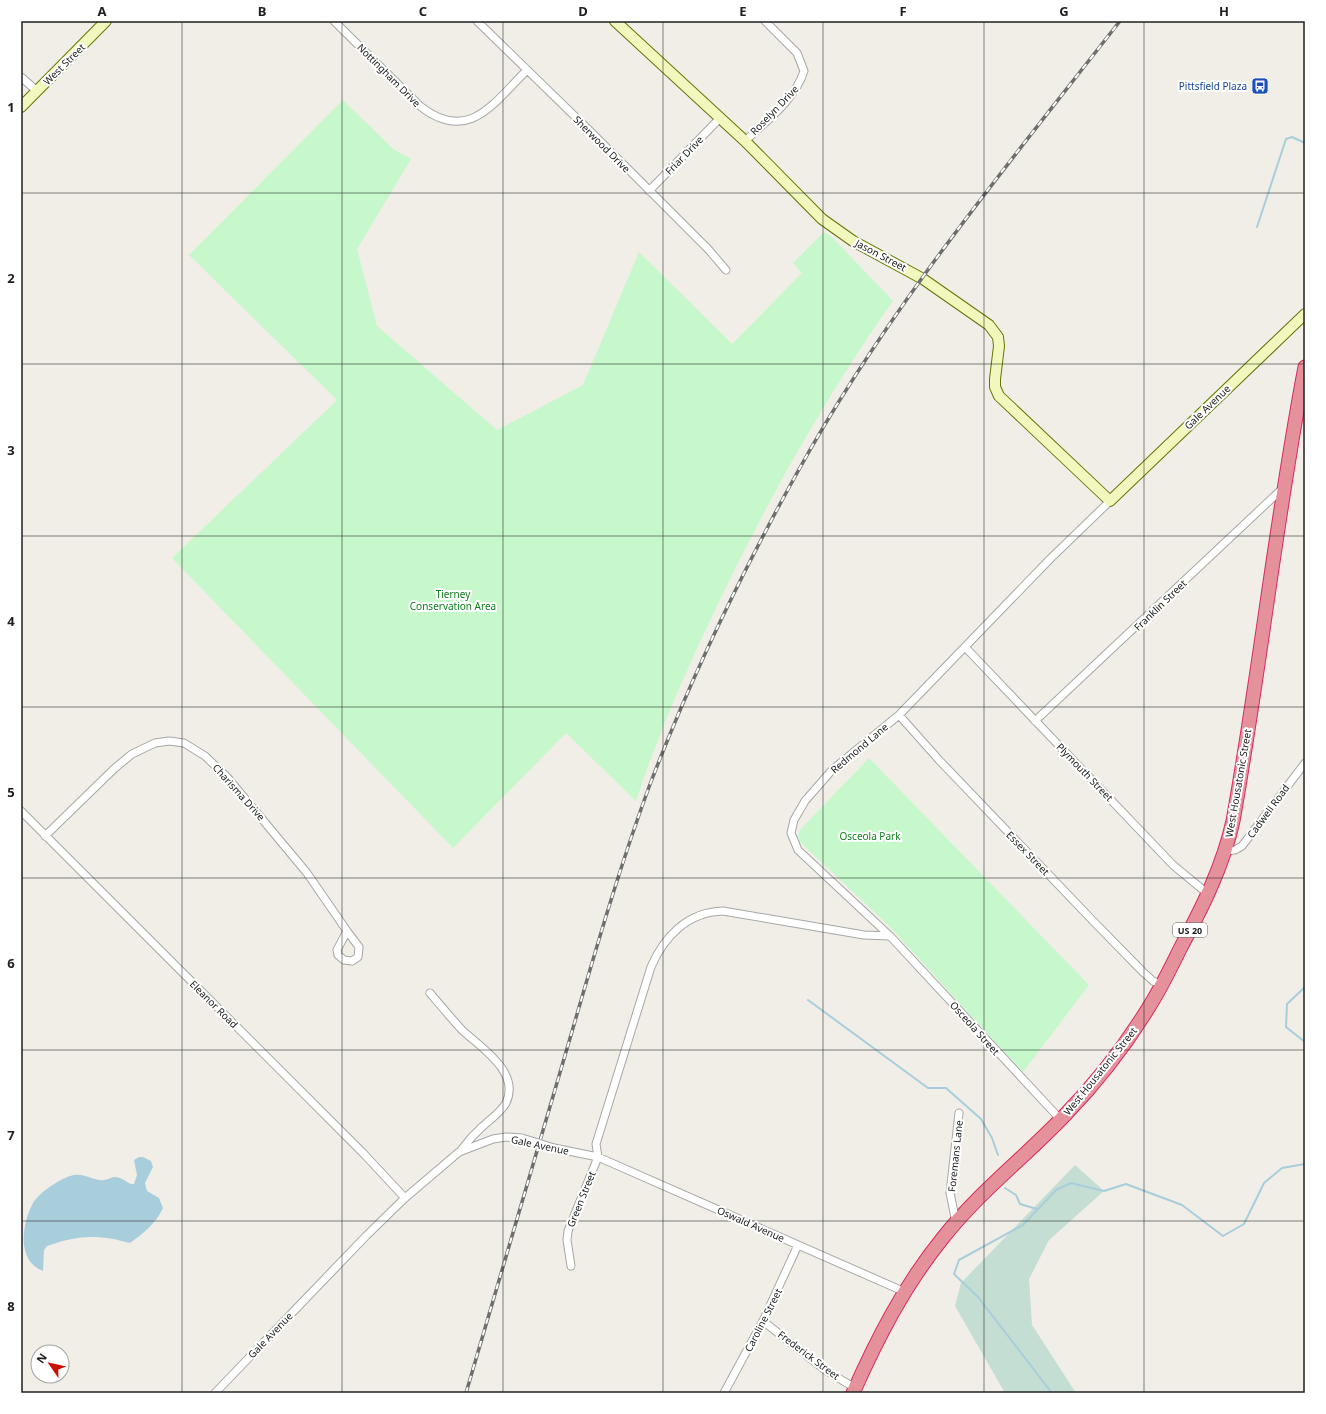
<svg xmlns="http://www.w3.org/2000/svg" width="1326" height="1414" viewBox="0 0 1326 1414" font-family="'Noto Sans',sans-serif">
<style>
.wetland{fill:#c4ded3}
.park{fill:#c6f8cc}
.water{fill:#a8cedc}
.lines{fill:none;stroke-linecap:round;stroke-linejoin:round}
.stream{stroke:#a8cedc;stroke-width:2}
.street-casing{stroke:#a7a7a7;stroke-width:9}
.secondary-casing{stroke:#657608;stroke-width:12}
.highway-casing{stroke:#d72b5e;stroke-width:15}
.street{stroke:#fff;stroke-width:7}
.secondary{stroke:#f2f8bd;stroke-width:10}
.highway{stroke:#e5919c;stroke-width:13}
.rail-casing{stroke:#6e6e6e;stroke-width:3.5}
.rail{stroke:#fff;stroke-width:2;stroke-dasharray:6;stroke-linecap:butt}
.street-bridge-casing{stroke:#a7a7a7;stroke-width:9;stroke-linecap:butt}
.street-bridge{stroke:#fff;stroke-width:7}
.grid{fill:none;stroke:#202020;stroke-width:1;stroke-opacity:0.55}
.labels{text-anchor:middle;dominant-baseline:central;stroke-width:4;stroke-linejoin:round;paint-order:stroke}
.shield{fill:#fff;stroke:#636363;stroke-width:1}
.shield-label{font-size:9px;font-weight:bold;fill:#202020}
.street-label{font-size:10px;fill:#202020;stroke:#fff}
.transit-label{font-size:10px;fill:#164399;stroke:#fff;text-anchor:end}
.park-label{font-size:10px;fill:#0f7d1d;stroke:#fff}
.neatline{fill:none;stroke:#202020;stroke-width:1.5}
.grid-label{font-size:13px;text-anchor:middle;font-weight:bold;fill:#202020}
</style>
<rect width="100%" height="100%" fill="#f0eee7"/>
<path class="wetland" d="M 1075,1165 L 1104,1191 L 1049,1240 L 1029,1279 L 1032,1325 L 1076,1393 L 1005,1393 L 955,1306 L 961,1283 Z"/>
<path class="park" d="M 343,100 L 393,149 L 411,159 L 357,249 L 377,326 L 497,430 L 583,385 L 639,252 L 732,344 L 802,273 L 793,263 L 824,232 L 833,238 L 893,301 C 832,387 781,477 734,571 C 697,646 662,722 636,801 L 566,733 L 453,848 L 172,558 L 337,400 L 189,255 Z
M 869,758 L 1089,985 L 1023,1072 L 888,925 L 799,841 L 798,836 L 800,830 Z"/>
<path class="water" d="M 139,1157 L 143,1157 L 151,1161 L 153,1167 L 145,1183 L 147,1191 L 159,1198 L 163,1208 C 156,1223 144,1233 130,1243 C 98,1234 78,1235 47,1246 L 44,1250 L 43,1271 C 16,1261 22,1223 33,1203 C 39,1193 58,1180 70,1176 C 83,1172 89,1179 100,1180 C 105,1181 110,1178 114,1177 C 119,1176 127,1182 131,1184 L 134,1184 L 137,1175 L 134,1160 Z"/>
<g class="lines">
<path class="stream" d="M 1257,227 L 1286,139 L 1292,137 L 1305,143
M 1305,987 L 1287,1004 L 1286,1027 L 1305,1042
M 808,1000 L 928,1088 L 946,1088 L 981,1119 L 992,1138 L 998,1155
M 1005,1188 L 1016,1195 L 1020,1204 L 1037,1209
M 1052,1393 L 978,1297 L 954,1274 L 959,1260 L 1023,1225 L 1056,1190 L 1071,1183 L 1104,1191 L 1126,1184 L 1182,1205 L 1223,1236 L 1244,1224 L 1264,1183 L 1282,1168 L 1305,1164"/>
<g class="street-casing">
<path id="street" d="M 334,21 L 420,106 C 468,144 493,104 526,71
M 477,21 L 593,134 L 708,249 L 726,270
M 21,77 L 37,91
M 745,141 C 766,121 795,100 804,71 L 797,53 L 765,21
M 649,191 L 720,118
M 965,647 L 1173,865 L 1208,894
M 899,715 L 939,760 L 1096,924 L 1143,972 L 1153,981 L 1162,985
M 1035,721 L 1283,488
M 21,811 L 363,1153 L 405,1198
M 45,836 L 115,768 L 132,754 L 155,743 L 169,741 L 184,743 L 205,756 L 227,777 L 307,873 L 347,931 L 337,950 L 338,955 L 344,960 L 352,961 L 358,957 L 359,947 L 347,931
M 1225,851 L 1235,850 L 1242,846 L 1305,763
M 890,936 L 1061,1120
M 430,993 C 441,1006 451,1018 462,1030 C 480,1047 521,1072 506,1103 C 499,1115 487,1121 478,1131 C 472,1136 467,1143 462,1149
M 554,1148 L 598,1157 L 614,1164 L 905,1292
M 598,1157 L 596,1144 L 651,967 C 664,937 687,912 723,911 L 864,935 L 890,936 L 798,850 L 791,833 L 794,820 L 805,801 L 832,770 L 899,715 L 1050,559 L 1110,501
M 956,1222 L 950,1193 L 959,1113
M 571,1266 L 567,1240 L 568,1231 L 598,1157
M 763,1321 L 825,1370 L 855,1388
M 215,1393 L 366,1236 L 405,1198 L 459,1152 L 493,1139 L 506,1137 L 522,1138
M 724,1393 L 763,1321 L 798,1245"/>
</g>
<g class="secondary-casing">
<path id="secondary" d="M 615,21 L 745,141 L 822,219 L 853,241 L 923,279 L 989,325 L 998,337 L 999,346 L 995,379 L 995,387 L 999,396 L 1110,501 L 1305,314
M 21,107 L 106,21"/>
</g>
<g class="highway-casing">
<path id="highway" d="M 853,1393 C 877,1339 904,1286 942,1239 C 978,1193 1024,1158 1065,1115 C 1097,1082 1128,1042 1152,1002 C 1163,984 1172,965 1181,947 C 1203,906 1223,866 1233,821 C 1260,670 1276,518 1305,367"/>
</g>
<use href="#street" class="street"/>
<use href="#secondary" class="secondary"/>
<use href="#highway" class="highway"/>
<g class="rail-casing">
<path id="rail" d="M 466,1393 C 499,1279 533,1166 566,1052 C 592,963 617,874 649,787 C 690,679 741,574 797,473 C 886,311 1006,167 1120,21"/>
</g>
<use href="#rail" class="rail"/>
<g class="street-bridge-casing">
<path id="street-bridge" d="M 522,1138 L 554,1148"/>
</g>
<use href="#street-bridge" class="street-bridge"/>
</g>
<path class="grid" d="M 182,21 L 182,1393M 342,21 L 342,1393M 503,21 L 503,1393M 663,21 L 663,1393M 823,21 L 823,1393M 984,21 L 984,1393M 1144,21 L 1144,1393M 21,193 L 1305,193M 21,364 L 1305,364M 21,536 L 1305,536M 21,707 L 1305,707M 21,878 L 1305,878M 21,1050 L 1305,1050M 21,1221 L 1305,1221"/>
<defs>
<g id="bus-square" transform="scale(0.9)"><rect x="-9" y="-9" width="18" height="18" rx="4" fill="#1a4fb4" stroke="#fff"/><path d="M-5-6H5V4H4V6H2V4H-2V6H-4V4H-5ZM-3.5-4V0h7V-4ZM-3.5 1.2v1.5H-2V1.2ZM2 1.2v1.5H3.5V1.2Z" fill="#fff"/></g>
</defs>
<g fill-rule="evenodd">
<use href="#bus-square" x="1260" y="86"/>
</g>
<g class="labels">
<rect class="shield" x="1173" y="923" width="34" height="14" rx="3"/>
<g class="shield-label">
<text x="1190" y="930">US 20</text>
</g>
<g class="street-label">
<text transform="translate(64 64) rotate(-45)">West Street</text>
<text transform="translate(389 75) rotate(45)">Nottingham Drive</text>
<text transform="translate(774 110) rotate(-46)">Roselyn Drive</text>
<text transform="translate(602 144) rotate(45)">Sherwood Drive</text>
<text transform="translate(684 155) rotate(-46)">Friar Drive</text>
<text transform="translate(881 255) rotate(28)">Jason Street</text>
<text transform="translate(1207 407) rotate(-44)">Gale Avenue</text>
<text transform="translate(1160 605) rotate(-44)">Franklin Street</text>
<text transform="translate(859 748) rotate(-40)">Redmond Lane</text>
<text transform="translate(1085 772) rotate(46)">Plymouth Street</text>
<text transform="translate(1238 783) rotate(-80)">West Housatonic Street</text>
<text transform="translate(239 792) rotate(48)">Charisma Drive</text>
<text transform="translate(1268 811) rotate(-54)">Cadwell Road</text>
<text transform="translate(1028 853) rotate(46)">Essex Street</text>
<text transform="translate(214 1004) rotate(45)">Eleanor Road</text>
<text transform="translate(975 1028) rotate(48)">Osceola Street</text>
<text transform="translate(1100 1071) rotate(-51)">West Housatonic Street</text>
<text transform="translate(540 1145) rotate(12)">Gale Avenue</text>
<text transform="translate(955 1156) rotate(-84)">Foremans Lane</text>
<text transform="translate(581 1199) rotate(-68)">Green Street</text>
<text transform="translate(751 1224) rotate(24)">Oswald Avenue</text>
<text transform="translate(763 1320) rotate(-63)">Caroline Street</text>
<text transform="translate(270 1335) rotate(-46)">Gale Avenue</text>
<text transform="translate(809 1355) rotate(37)">Frederick Street</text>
</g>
<g class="transit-label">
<text x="1247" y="86">Pittsfield Plaza</text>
</g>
<g class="park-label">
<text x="453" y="594">Tierney<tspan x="453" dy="12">Conservation Area</tspan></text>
<text x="870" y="836">Osceola Park</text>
</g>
</g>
<rect width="1326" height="1414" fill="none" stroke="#ffffff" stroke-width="44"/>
<g transform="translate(50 1364) rotate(304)"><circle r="19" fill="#ffffff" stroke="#a6a6a6"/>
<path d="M0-3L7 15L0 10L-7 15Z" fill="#ca0f05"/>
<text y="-6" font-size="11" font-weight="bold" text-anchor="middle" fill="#202020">N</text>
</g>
<rect x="22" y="22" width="1282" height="1370" class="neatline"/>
<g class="grid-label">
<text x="102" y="16">A</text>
<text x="262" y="16">B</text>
<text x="423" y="16">C</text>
<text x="583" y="16">D</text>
<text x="743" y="16">E</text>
<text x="903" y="16">F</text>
<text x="1064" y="16">G</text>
<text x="1224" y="16">H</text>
<text x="11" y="112">1</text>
<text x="11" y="283">2</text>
<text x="11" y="455">3</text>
<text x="11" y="626">4</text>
<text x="11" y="797">5</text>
<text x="11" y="968">6</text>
<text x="11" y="1140">7</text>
<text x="11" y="1311">8</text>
</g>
</svg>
